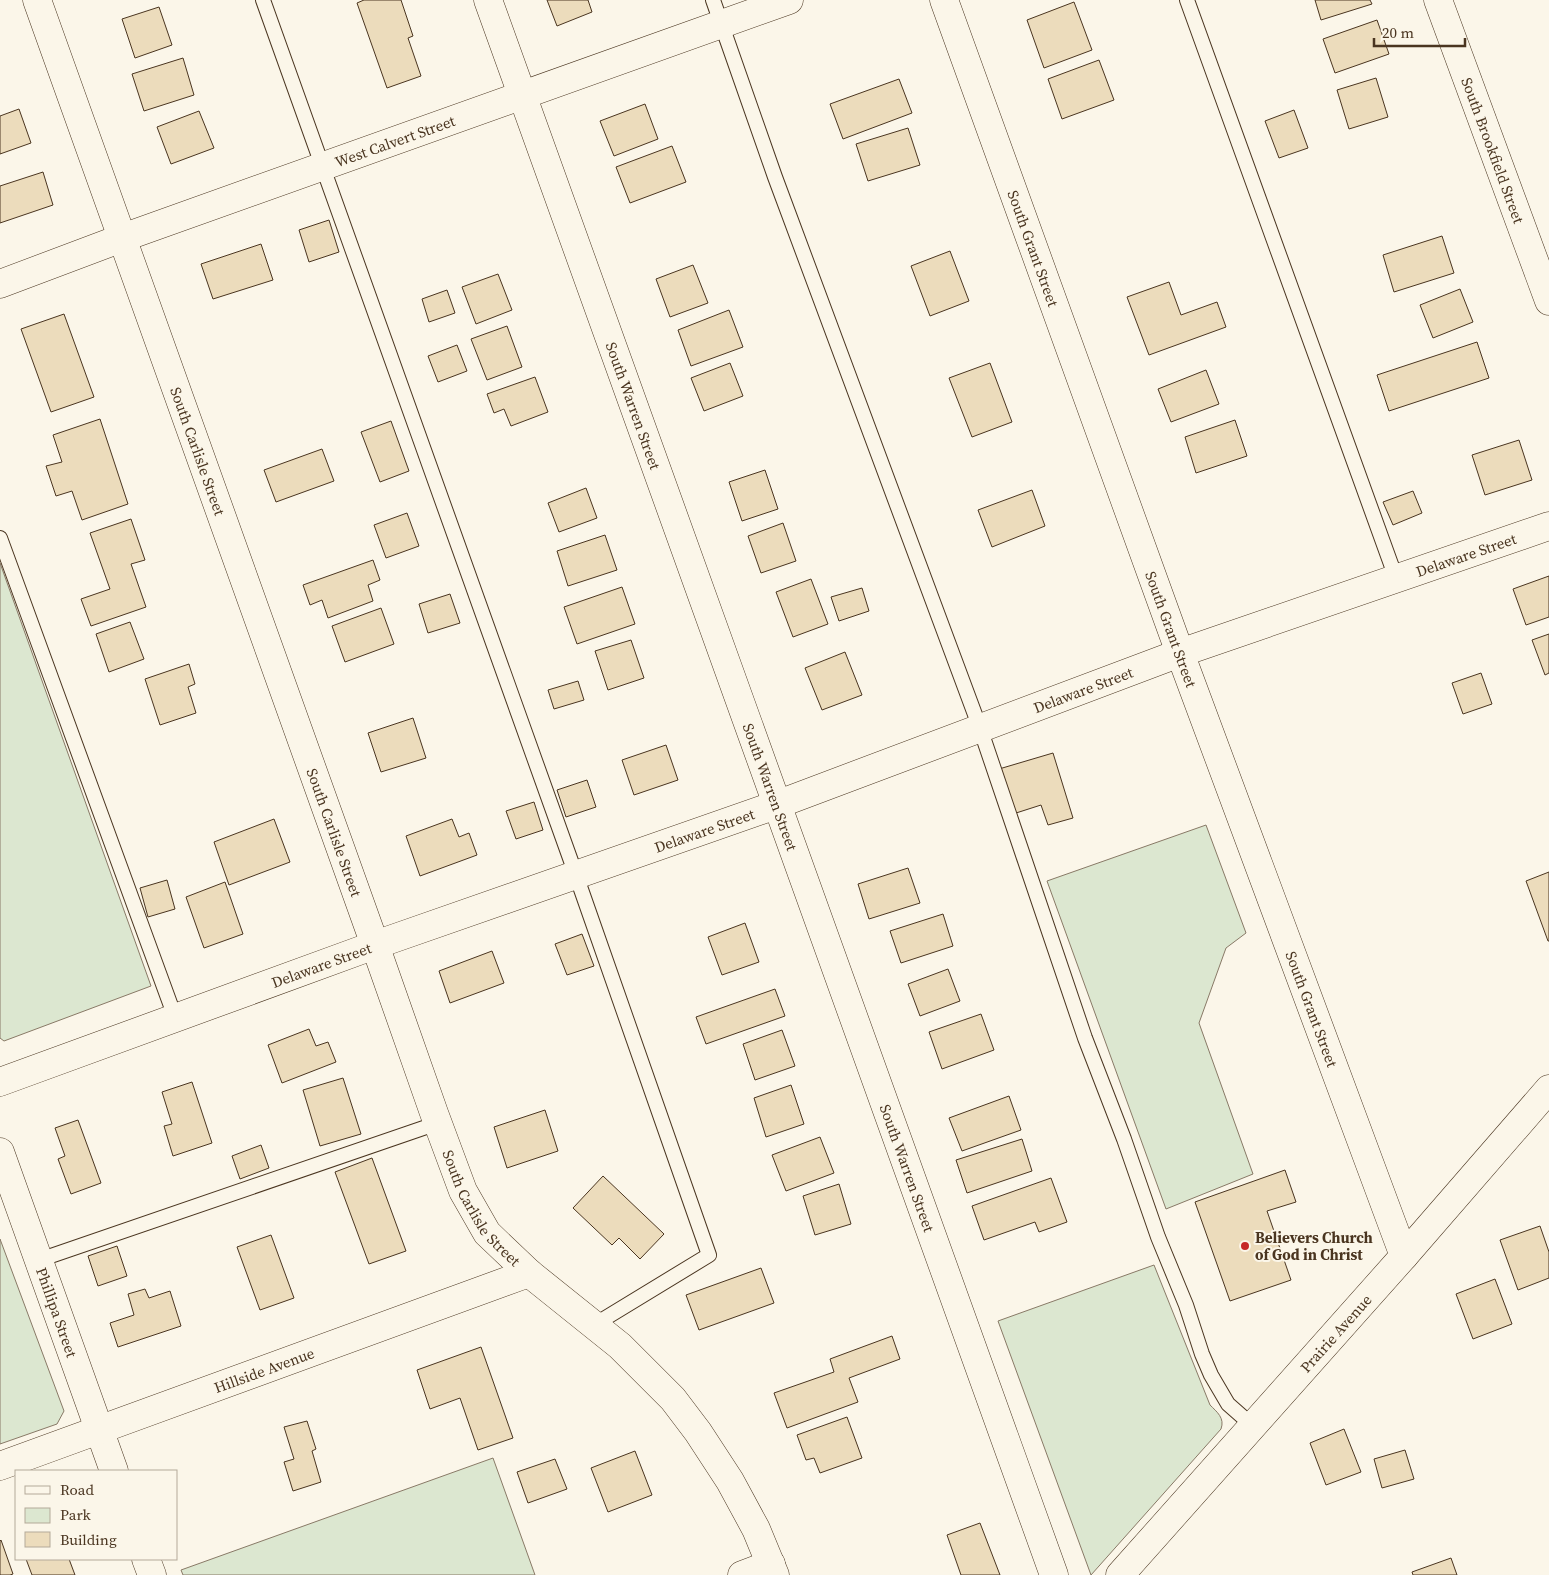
<svg xmlns="http://www.w3.org/2000/svg" width="1549" height="1575" viewBox="0 0 1549 1575" font-family="'Source Serif 4',serif">
<style>
.green{fill:#dce7d0;stroke:#887966}
.building{fill:#ecdcbc;stroke:#4a3520}
.lines{fill:none;stroke-linecap:round;stroke-linejoin:round}
.lane-casing{stroke:#4a3520;stroke-width:16}
.street-casing{stroke:#4a3520;stroke-width:29}
.primary-casing{stroke:#4a3520;stroke-width:29}
.lane{stroke:#fbf6e9;stroke-width:14}
.street{stroke:#fbf6e9;stroke-width:28}
.primary{stroke:#fbf6e9;stroke-width:28}
.poi-dot{fill:#c62828;stroke:#fbf6e9;stroke-width:2}
.labels{text-anchor:middle;dominant-baseline:central;stroke-width:4;stroke-linejoin:round;paint-order:stroke}
.street-label{font-size:15px;fill:#4a3520;stroke:#fbf6e9}
.poi-label{font-size:15px;font-weight:bold;fill:#4a3520;stroke:#fbf6e9;text-anchor:start}
</style>
<rect width="100%" height="100%" fill="#fbf6e9"/>
<path class="green" d="M 0,563 L 151,986 L 4,1041 L 0,1038 Z
M 1206,825 L 1246,933 L 1226,948 L 1199,1023 L 1253,1174 L 1166,1209 L 1047,881 Z
M 0,1239 L 64,1411 L 57,1424 L 0,1444 Z
M 1154,1265 L 1210,1405 C 1217,1412 1225,1418 1221,1429 L 1091,1575 L 998,1321 Z
M 493,1458 L 535,1575 L 183,1575 L 181,1570 Z"/>
<path class="building" d="M 364,0 L 401,0 L 413,36 L 408,38 L 421,76 L 387,88 L 357,3 Z
M 547,0 L 588,0 L 592,12 L 557,26 Z
M 1315,0 L 1370,0 L 1372,4 L 1321,20 Z
M 1074,2 L 1092,50 L 1044,68 L 1027,20 Z
M 159,7 L 172,45 L 135,58 L 122,19 Z
M 1377,20 L 1389,54 L 1335,73 L 1323,39 Z
M 183,58 L 194,95 L 144,111 L 132,74 Z
M 1099,60 L 1114,100 L 1062,119 L 1048,79 Z
M 1376,78 L 1388,117 L 1349,129 L 1337,90 Z
M 899,79 L 912,113 L 843,139 L 830,104 Z
M 645,104 L 658,139 L 614,156 L 600,121 Z
M 19,109 L 31,143 L 0,154 L 0,116 Z
M 1294,110 L 1308,148 L 1279,158 L 1265,121 Z
M 199,111 L 214,148 L 171,164 L 157,127 Z
M 908,128 L 920,165 L 868,181 L 856,144 Z
M 672,146 L 686,182 L 630,203 L 616,167 Z
M 43,172 L 53,205 L 0,223 L 0,186 Z
M 329,220 L 339,252 L 309,262 L 299,230 Z
M 1442,236 L 1454,273 L 1394,292 L 1383,255 Z
M 261,244 L 273,280 L 213,299 L 201,264 Z
M 950,251 L 969,301 L 930,316 L 911,266 Z
M 693,265 L 708,303 L 670,317 L 656,279 Z
M 498,274 L 512,310 L 476,324 L 462,287 Z
M 1169,282 L 1181,315 L 1217,302 L 1226,327 L 1149,355 L 1127,297 Z
M 1460,289 L 1473,322 L 1433,338 L 1420,305 Z
M 447,290 L 455,313 L 429,322 L 422,299 Z
M 729,310 L 743,347 L 691,366 L 678,330 Z
M 64,314 L 94,397 L 51,412 L 21,329 Z
M 507,326 L 522,367 L 487,380 L 471,339 Z
M 1477,342 L 1489,378 L 1389,411 L 1377,375 Z
M 457,345 L 467,371 L 438,382 L 428,356 Z
M 730,363 L 743,396 L 704,411 L 691,378 Z
M 990,363 L 1012,422 L 972,437 L 949,378 Z
M 1206,370 L 1219,404 L 1171,422 L 1158,389 Z
M 535,377 L 548,412 L 511,426 L 504,409 L 494,413 L 487,394 Z
M 100,419 L 128,504 L 82,520 L 72,491 L 56,496 L 46,466 L 62,462 L 53,435 Z
M 1235,420 L 1247,456 L 1196,473 L 1185,437 Z
M 391,421 L 409,471 L 380,482 L 361,432 Z
M 1519,440 L 1532,480 L 1485,495 L 1472,455 Z
M 322,449 L 334,481 L 276,502 L 264,470 Z
M 765,470 L 778,509 L 742,521 L 729,482 Z
M 586,488 L 597,518 L 559,532 L 548,503 Z
M 1032,490 L 1045,526 L 992,547 L 978,510 Z
M 1413,491 L 1422,513 L 1393,525 L 1383,502 Z
M 407,513 L 419,546 L 386,558 L 374,525 Z
M 131,519 L 145,560 L 131,564 L 146,607 L 91,626 L 81,599 L 110,589 L 90,533 Z
M 783,523 L 796,561 L 761,573 L 748,536 Z
M 605,535 L 617,570 L 568,586 L 557,551 Z
M 373,560 L 380,580 L 368,585 L 373,601 L 328,618 L 322,600 L 310,605 L 303,585 Z
M 1549,576 L 1549,617 L 1526,625 L 1513,589 Z
M 811,579 L 828,624 L 793,637 L 776,592 Z
M 622,587 L 635,624 L 577,644 L 564,607 Z
M 862,588 L 869,611 L 839,621 L 831,597 Z
M 450,594 L 460,623 L 428,633 L 419,604 Z
M 381,608 L 394,644 L 345,662 L 332,626 Z
M 130,622 L 144,659 L 109,672 L 96,634 Z
M 1549,634 L 1549,673 L 1545,675 L 1532,640 Z
M 631,640 L 644,678 L 608,690 L 595,651 Z
M 845,652 L 862,695 L 822,710 L 805,668 Z
M 189,664 L 195,684 L 188,687 L 196,713 L 160,725 L 145,679 Z
M 1481,673 L 1492,704 L 1463,714 L 1452,683 Z
M 578,681 L 584,700 L 554,709 L 548,690 Z
M 413,718 L 426,758 L 381,772 L 368,733 Z
M 666,745 L 678,780 L 634,795 L 622,760 Z
M 1053,753 L 1073,818 L 1048,825 L 1041,805 L 1013,814 L 999,769 Z
M 587,780 L 596,807 L 566,817 L 557,790 Z
M 534,802 L 543,830 L 516,839 L 506,811 Z
M 274,819 L 290,862 L 229,885 L 214,842 Z
M 452,819 L 459,837 L 469,833 L 477,855 L 420,876 L 406,836 Z
M 908,868 L 920,903 L 869,919 L 858,884 Z
M 1549,872 L 1549,941 L 1548,941 L 1526,881 Z
M 167,880 L 175,909 L 148,917 L 140,888 Z
M 225,882 L 243,934 L 204,948 L 186,897 Z
M 943,914 L 953,946 L 901,963 L 890,931 Z
M 745,923 L 759,962 L 722,975 L 708,937 Z
M 582,934 L 594,966 L 567,975 L 555,944 Z
M 492,951 L 504,983 L 450,1003 L 439,971 Z
M 948,969 L 960,1001 L 920,1016 L 908,984 Z
M 775,989 L 785,1016 L 706,1044 L 696,1017 Z
M 981,1014 L 994,1050 L 942,1069 L 929,1032 Z
M 309,1029 L 316,1046 L 328,1042 L 336,1062 L 282,1083 L 268,1045 Z
M 782,1030 L 795,1066 L 755,1080 L 743,1044 Z
M 343,1078 L 361,1134 L 320,1146 L 303,1090 Z
M 192,1082 L 212,1143 L 173,1156 L 164,1126 L 172,1124 L 162,1092 Z
M 791,1085 L 804,1124 L 766,1137 L 754,1098 Z
M 1009,1096 L 1021,1130 L 962,1151 L 949,1118 Z
M 545,1110 L 558,1151 L 507,1168 L 494,1127 Z
M 78,1120 L 101,1183 L 71,1194 L 58,1159 L 65,1156 L 55,1128 Z
M 820,1137 L 834,1173 L 786,1191 L 772,1155 Z
M 1022,1139 L 1032,1171 L 967,1193 L 956,1160 Z
M 261,1145 L 269,1168 L 240,1179 L 232,1156 Z
M 372,1158 L 406,1251 L 369,1264 L 335,1172 Z
M 1285,1170 L 1296,1202 L 1267,1211 L 1291,1280 L 1230,1301 L 1195,1202 Z
M 603,1176 L 664,1234 L 640,1259 L 619,1238 L 612,1245 L 573,1208 Z
M 1051,1178 L 1067,1222 L 1039,1232 L 1035,1222 L 984,1240 L 972,1206 Z
M 839,1184 L 851,1224 L 815,1235 L 803,1196 Z
M 1540,1226 L 1549,1252 L 1549,1278 L 1518,1290 L 1500,1240 Z
M 271,1235 L 294,1298 L 260,1310 L 237,1247 Z
M 117,1246 L 127,1276 L 98,1286 L 88,1256 Z
M 761,1268 L 774,1303 L 699,1330 L 686,1295 Z
M 1495,1279 L 1512,1324 L 1473,1339 L 1456,1294 Z
M 145,1289 L 149,1298 L 170,1291 L 181,1326 L 118,1347 L 110,1323 L 134,1315 L 128,1294 Z
M 892,1336 L 900,1359 L 849,1378 L 858,1402 L 787,1428 L 774,1393 L 834,1372 L 830,1359 Z
M 481,1347 L 513,1438 L 478,1450 L 460,1398 L 430,1409 L 417,1370 Z
M 847,1417 L 862,1458 L 820,1473 L 814,1458 L 806,1460 L 797,1435 Z
M 307,1421 L 316,1449 L 312,1451 L 321,1482 L 293,1491 L 284,1462 L 294,1459 L 284,1427 Z
M 1344,1429 L 1361,1472 L 1326,1485 L 1310,1443 Z
M 1405,1450 L 1414,1479 L 1382,1488 L 1374,1459 Z
M 635,1451 L 652,1495 L 608,1512 L 591,1468 Z
M 555,1459 L 567,1489 L 528,1503 L 517,1472 Z
M 980,1523 L 1000,1575 L 961,1575 L 947,1535 Z
M 1,1540 L 13,1574 L 10,1575 L 0,1575 L 0,1541 Z
M 1451,1558 L 1457,1575 L 1413,1575 L 1412,1572 Z
M 26,1559 L 69,1559 L 75,1575 L 32,1575 Z"/>
<g class="lines">
<g class="lane-casing">
<path id="lane" d="M 263,0 L 576,875 L 709,1255 L 594,1325
M 713,0 L 775,177 L 980,728 L 1085,1038 L 1124,1139 L 1158,1237 L 1186,1305 L 1202,1354 L 1211,1375 L 1228,1404 L 1245,1419 L 1255,1425
M 1187,0 L 1396,578
M 0,538 L 175,1017
M 39,1260 L 438,1123"/>
</g>
<g class="street-casing">
<g id="street">
<path id="s1" d="M 37,0 L 375,945 L 434,1113 L 463,1191 L 487,1233 L 529,1273 L 620,1346 L 673,1399 L 698,1432 L 730,1481 L 756,1529 L 775,1575"/>
<path id="s2" d="M 488,0 L 1054,1575"/>
<path id="s3" d="M 944,0 L 1180,653 L 1404,1256"/>
<path id="s4" d="M 1438,0 L 1549,301"/>
<path id="s5" d="M 0,284 L 122,238 L 789,0"/>
<path id="s6" d="M 0,1082 L 375,945 L 776,805 L 1180,653 L 1549,526"/>
<path id="s7" d="M 0,1152 L 114,1471"/>
<path id="s8" d="M 0,1466 L 529,1273"/>
<path d="M 146,1559 L 152,1575"/>
<path d="M 742,1575 L 771,1564"/>
</g>
</g>
<g class="primary-casing">
<g id="primary">
<path id="s9" d="M 1120,1575 L 1404,1256 L 1549,1089"/>
</g>
</g>
<use href="#lane" class="lane"/>
<use href="#street" class="street"/>
<use href="#primary" class="primary"/>
</g>
<circle class="poi-dot" cx="1245" cy="1246" r="5"/>
<g class="labels">
<g class="street-label">
<text stroke="none"><textPath href="#s5" startOffset="420">West Calvert Street</textPath></text>
<text stroke="none"><textPath href="#s4" startOffset="160">South Brookfield Street</textPath></text>
<text stroke="none"><textPath href="#s3" startOffset="264">South Grant Street</textPath></text>
<text stroke="none"><textPath href="#s2" startOffset="431">South Warren Street</textPath></text>
<text stroke="none"><textPath href="#s1" startOffset="479">South Carlisle Street</textPath></text>
<text stroke="none"><textPath href="#s6" startOffset="1558">Delaware Street</textPath></text>
<text stroke="none"><textPath href="#s3" startOffset="669">South Grant Street</textPath></text>
<text stroke="none"><textPath href="#s6" startOffset="1152">Delaware Street</textPath></text>
<text stroke="none"><textPath href="#s2" startOffset="836">South Warren Street</textPath></text>
<text stroke="none"><textPath href="#s6" startOffset="748">Delaware Street</textPath></text>
<text stroke="none"><textPath href="#s1" startOffset="884">South Carlisle Street</textPath></text>
<text stroke="none"><textPath href="#s6" startOffset="342">Delaware Street</textPath></text>
<text stroke="none"><textPath href="#s3" startOffset="1074">South Grant Street</textPath></text>
<text stroke="none"><textPath href="#s2" startOffset="1241">South Warren Street</textPath></text>
<text stroke="none"><textPath href="#s1" startOffset="1289">South Carlisle Street</textPath></text>
<text stroke="none"><textPath href="#s7" startOffset="170">Phillipa Street</textPath></text>
<text stroke="none"><textPath href="#s9" startOffset="324">Prairie Avenue</textPath></text>
<text stroke="none"><textPath href="#s8" startOffset="281">Hillside Avenue</textPath></text>
</g>
<g class="poi-label">
<text x="1255" y="1237">Believers Church<tspan x="1255" dy="17">of God in Christ</tspan></text>
</g>
</g>
<rect x="15" y="1470" width="162" height="90" fill="#fbf6e9" stroke="#b4a999"/>
<rect x="25" y="1486" width="25" height="8" fill="#fbf6e9" stroke="#b4a999"/>
<text x="60" y="1495" font-size="15" fill="#4a3520">Road</text>
<rect x="25" y="1508" width="25" height="15" fill="#dce7d0" stroke="#b4a999"/>
<text x="60" y="1520" font-size="15" fill="#4a3520">Park</text>
<rect x="25" y="1532" width="25" height="15" fill="#ecdcbc" stroke="#b4a999"/>
<text x="60" y="1545" font-size="15" fill="#4a3520">Building</text>
<path d="M1374 38v8h91v-8" fill="none" stroke="#4a3520" stroke-width="2.5"/>
<text x="1382" y="38" font-size="15" fill="#4a3520" stroke="#fbf6e9" stroke-width="4" paint-order="stroke">20 m</text>
</svg>
